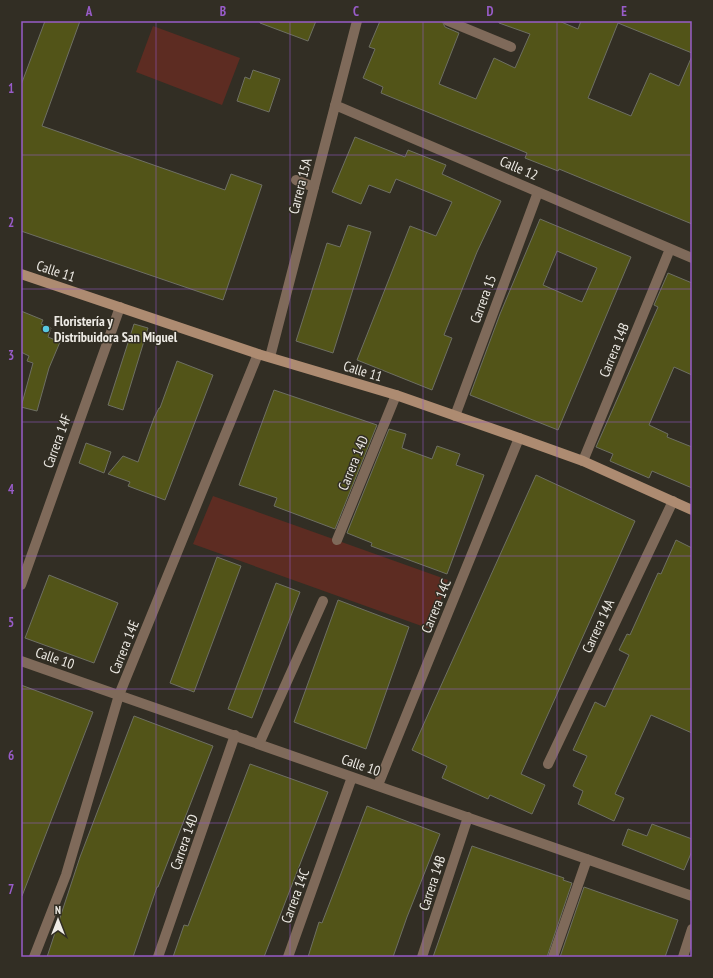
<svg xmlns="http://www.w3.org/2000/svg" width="713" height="978" viewBox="0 0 713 978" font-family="'PT Sans Narrow',sans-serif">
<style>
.green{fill:#5d2c22}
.building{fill:#525418;stroke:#6e6f63;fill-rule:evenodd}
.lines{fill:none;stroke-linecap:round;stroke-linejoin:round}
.lane{stroke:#7f6a5a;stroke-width:10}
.street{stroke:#7f6a5a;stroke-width:10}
.secondary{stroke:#ad8b71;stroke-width:10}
.grid{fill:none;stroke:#985cc8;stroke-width:1;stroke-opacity:0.55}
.poi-dot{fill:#58c9e3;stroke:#322e24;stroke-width:1.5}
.labels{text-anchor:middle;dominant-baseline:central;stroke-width:3;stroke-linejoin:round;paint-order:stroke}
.street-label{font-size:14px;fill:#eeebe5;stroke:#322e24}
.poi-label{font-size:14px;font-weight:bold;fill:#eeebe5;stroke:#322e24;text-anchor:start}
.neatline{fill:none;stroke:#985cc8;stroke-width:1.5}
.grid-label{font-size:13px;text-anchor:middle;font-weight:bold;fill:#985cc8}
</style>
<rect width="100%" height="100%" fill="#322e24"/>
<path class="green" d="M 153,26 L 240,58 L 222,105 L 136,72 Z
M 213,496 L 448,580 L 430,629 L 193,544 Z"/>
<path class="building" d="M 45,21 L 80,21 L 42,126 L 225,190 L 231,174 L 262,185 L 223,300 L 21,231 L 21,85 Z
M 260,21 L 316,21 L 308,41 L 260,23 Z
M 380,21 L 442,21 L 445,27 L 459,33 L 439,84 L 476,99 L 494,58 L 515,68 L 530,34 L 499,23 L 499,21 L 559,21 L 578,29 L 581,21 L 692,21 L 692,53 L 618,23 L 588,98 L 631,116 L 650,73 L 679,86 L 692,56 L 692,224 L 559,169 L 558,171 L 525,158 L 527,153 L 381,93 L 383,87 L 363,78 L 375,49 L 369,47 Z
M 253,70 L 280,79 L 269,112 L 237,101 L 245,77 L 250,79 Z
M 355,137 L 405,157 L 408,150 L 446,165 L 442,174 L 501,201 L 477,252 L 444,335 L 452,338 L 432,390 L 357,360 L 410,226 L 436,236 L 452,202 L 396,179 L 390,193 L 369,185 L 361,204 L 332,192 Z
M 540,219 L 631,257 L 558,430 L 470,395 L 500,314 ZM 557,251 L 597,268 L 582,302 L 543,285 Z
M 348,225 L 371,232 L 333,353 L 296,341 L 327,243 L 340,247 Z
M 668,273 L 692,283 L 692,375 L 674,367 L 649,425 L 668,434 L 667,437 L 692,447 L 692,488 L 652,471 L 649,478 L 610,461 L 613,454 L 596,447 L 658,307 L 654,305 Z
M 21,311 L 43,320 L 41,324 L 51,328 L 48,337 L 60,342 L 49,368 L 37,411 L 21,407 L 33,363 L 27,361 L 29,356 L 21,352 Z
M 134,324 L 148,328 L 123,410 L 108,405 Z
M 177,361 L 213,375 L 165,500 L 128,486 L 130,482 L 108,474 L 123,456 L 138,462 L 154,418 L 159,408 L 160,408 Z
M 274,390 L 377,425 L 335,529 L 274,506 L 277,498 L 239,485 Z
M 389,429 L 406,434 L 402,448 L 432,459 L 437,446 L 460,454 L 456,465 L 484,475 L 447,574 L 371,546 L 372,543 L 347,533 Z
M 86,443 L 111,452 L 104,473 L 79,463 Z
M 536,475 L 635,521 L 521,774 L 545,785 L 532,814 L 490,795 L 488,799 L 442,778 L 447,766 L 412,750 Z
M 676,540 L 692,548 L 692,733 L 651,715 L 615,794 L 624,798 L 614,821 L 578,804 L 583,791 L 573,786 L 587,756 L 573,750 L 595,702 L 605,707 L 629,655 L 619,650 L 627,634 L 630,635 L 658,573 L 661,574 Z
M 217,557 L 241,566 L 194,692 L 170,683 Z
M 49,575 L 118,603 L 94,663 L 25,638 Z
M 276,583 L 300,592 L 252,718 L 228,709 Z
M 338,600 L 409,627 L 366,749 L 294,722 Z
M 21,685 L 93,712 L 22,896 L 21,895 Z
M 134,716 L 213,746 L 158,887 L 157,887 L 133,957 L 47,957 L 80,857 Z
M 250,764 L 328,792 L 264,957 L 173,957 L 184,925 L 188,926 Z
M 367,806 L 440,834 L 407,917 L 393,957 L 308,957 L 319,922 L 322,923 Z
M 652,824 L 692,839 L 692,851 L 684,870 L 622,845 L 628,829 L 647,836 Z
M 472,846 L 564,878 L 563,880 L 572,883 L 547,957 L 433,957 Z
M 584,887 L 678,920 L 665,957 L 560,957 Z"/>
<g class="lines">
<path class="lane" d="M 296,180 L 314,187"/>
<path class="street" d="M 448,21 L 511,47
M 335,105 L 692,258
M 270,357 L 357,21
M 455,416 L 538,192
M 583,461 L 670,249
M 337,540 L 396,395
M 21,585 L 120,307
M 21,661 L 692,896
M 259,744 L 323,601
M 548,764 L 673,501
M 378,785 L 519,438
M 34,957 L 66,875 L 119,695 L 258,354
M 158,957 L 235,735
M 288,957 L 352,777
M 422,957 L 468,817
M 553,957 L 587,859
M 683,957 L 692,929"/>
<path class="secondary" d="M 21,274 L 258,354 L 396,395 L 519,438 L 583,461 L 692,510"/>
</g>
<path class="grid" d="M 156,21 L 156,957M 290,21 L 290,957M 423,21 L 423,957M 557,21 L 557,957M 21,155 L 692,155M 21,289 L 692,289M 21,422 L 692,422M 21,556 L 692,556M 21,689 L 692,689M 21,823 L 692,823"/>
<circle class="poi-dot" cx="46" cy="329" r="4"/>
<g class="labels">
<g class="street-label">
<text transform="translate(519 168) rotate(23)">Calle 12</text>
<text transform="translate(300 186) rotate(-76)">Carrera 15A</text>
<text transform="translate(56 271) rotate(18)">Calle 11</text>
<text transform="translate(483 299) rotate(-70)">Carrera 15</text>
<text transform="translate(614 350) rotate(-68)">Carrera 14B</text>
<text transform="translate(363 371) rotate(17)">Calle 11</text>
<text transform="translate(57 441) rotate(-70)">Carrera 14F</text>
<text transform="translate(353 463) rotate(-68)">Carrera 14D</text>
<text transform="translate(436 606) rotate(-68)">Carrera 14C</text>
<text transform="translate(598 626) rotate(-65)">Carrera 14A</text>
<text transform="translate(124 647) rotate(-68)">Carrera 14E</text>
<text transform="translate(55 658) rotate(19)">Calle 10</text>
<text transform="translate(361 765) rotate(19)">Calle 10</text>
<text transform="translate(184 842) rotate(-71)">Carrera 14D</text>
<text transform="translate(432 883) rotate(-72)">Carrera 14B</text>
<text transform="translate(295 896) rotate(-70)">Carrera 14C</text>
</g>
<g class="poi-label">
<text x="54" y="321">Floristería y<tspan x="54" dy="16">Distribuidora San Miguel</tspan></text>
</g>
</g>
<rect width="713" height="978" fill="none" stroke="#322e24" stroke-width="44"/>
<g transform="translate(58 920)" stroke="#322e24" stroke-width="3" paint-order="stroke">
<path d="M0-3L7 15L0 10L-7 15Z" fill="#eeebe5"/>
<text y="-6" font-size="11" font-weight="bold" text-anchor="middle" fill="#eeebe5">N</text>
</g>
<rect x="22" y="22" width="669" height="934" class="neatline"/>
<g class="grid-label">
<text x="89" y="16">A</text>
<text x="223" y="16">B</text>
<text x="356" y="16">C</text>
<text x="490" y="16">D</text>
<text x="624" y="16">E</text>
<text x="11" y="93">1</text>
<text x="11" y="227">2</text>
<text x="11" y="360">3</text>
<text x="11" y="494">4</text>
<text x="11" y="627">5</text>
<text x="11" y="760">6</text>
<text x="11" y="894">7</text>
</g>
</svg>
